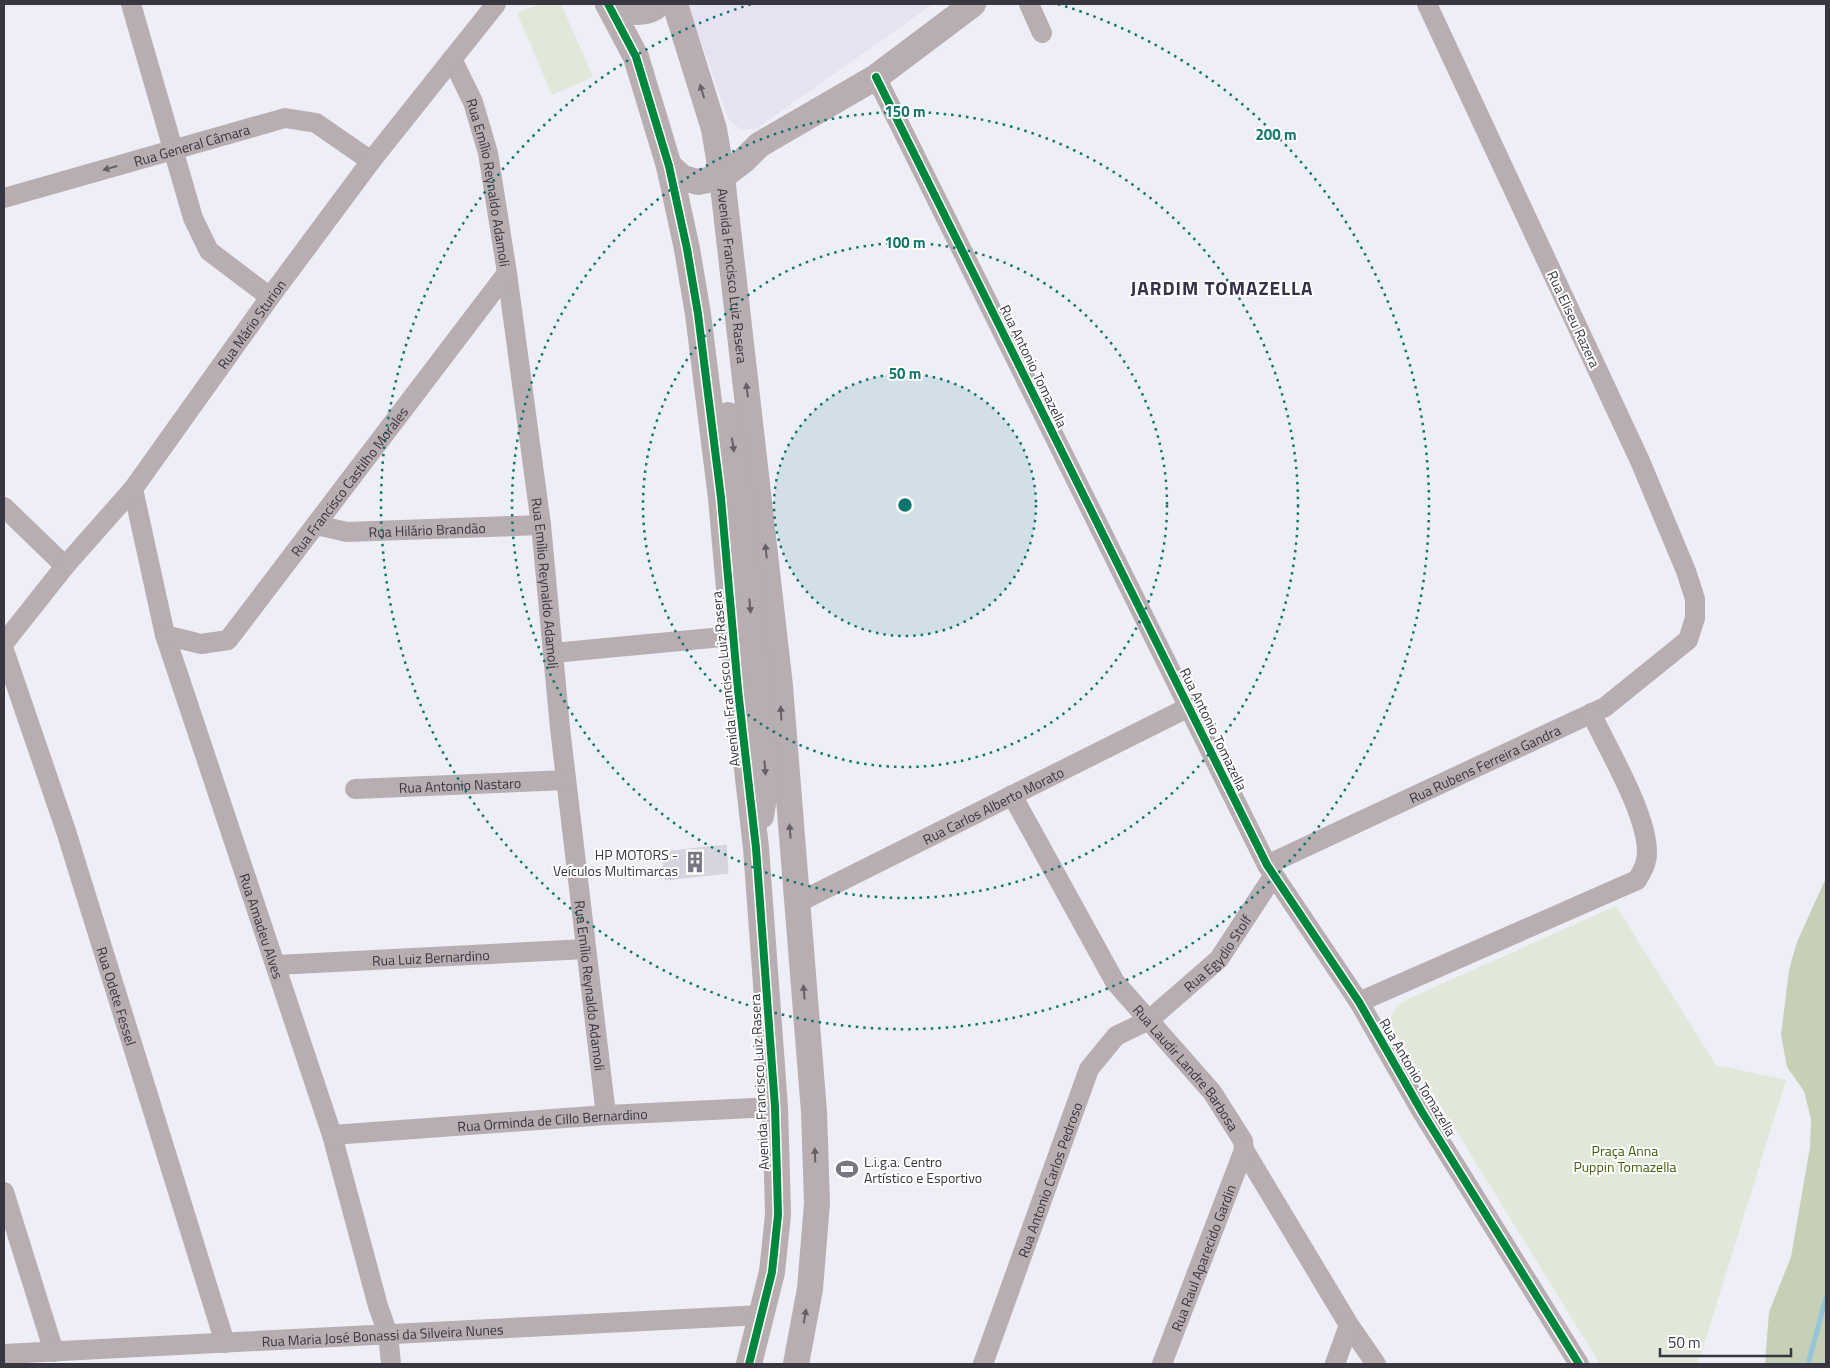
<svg xmlns="http://www.w3.org/2000/svg" width="1830" height="1368" viewBox="0 0 1830 1368" font-family="'Titillium Web',sans-serif">
<style>
.industrial{fill:#e6e2f1}
.green{fill:#e1e8d9}
.forest{fill:#c5d0b7}
.lines{fill:none;stroke-linecap:round;stroke-linejoin:round}
.stream{stroke:#97c5d8;stroke-width:5}
.building{fill:#d6d4de;stroke:#d4d2db}
.minor{stroke:#b8adb0;stroke-width:20}
.tertiary{stroke:#b8adb0;stroke-width:26}
.cycleway-casing{stroke:#fff;stroke-width:11}
.cycleway{stroke:#00873e;stroke-width:8}
.oneway{fill:#646068}
.ring{fill:none;stroke:#0f766e;stroke-width:2.5;stroke-dasharray:2.5 5}
.labels{text-anchor:middle;dominant-baseline:central;stroke-width:4;stroke-linejoin:round;paint-order:stroke}
.street-label{font-size:14px;fill:#373641;stroke:#fff}
.poi-label{font-size:14px;fill:#373641;stroke:#fff;text-anchor:end}
.park-label{font-size:14px;fill:#465b08;stroke:#fff}
.district-label{font-size:19px;font-weight:bold;letter-spacing:1px;fill:#353249;stroke:#fff}
.centre{fill:#0f766e;stroke:#fff;stroke-width:2.5}
.ring-label{font-size:15px;text-anchor:middle;font-weight:bold;fill:#0f766e;stroke:#fff;stroke-width:4;stroke-linejoin:round;paint-order:stroke}
</style>
<rect width="100%" height="100%" fill="#eeeef7"/>
<path class="industrial" d="M 688,4 L 933,4 L 756,129 L 740,129 L 728,119 Z"/>
<path class="green" d="M 539,4 L 561,4 L 593,77 L 552,95 L 517,13 Z
M 1616,906 L 1716,1065 L 1786,1080 L 1698,1364 L 1600,1364 L 1394,1030 L 1391,1017 L 1397,1006 L 1412,997 Z"/>
<path class="forest" d="M 1826,878 L 1826,1364 L 1765,1364 L 1769,1312 L 1791,1257 L 1810,1147 L 1811,1119 L 1804,1091 L 1787,1067 L 1781,1035 L 1789,970 L 1797,942 Z"/>
<g class="lines">
<path class="stream" d="M 1808,1364 L 1826,1298"/>
</g>
<path class="building" d="M 726,845 L 728,873 L 665,880 L 662,852 Z"/>
<g class="lines">
<g class="minor">
<path d="M 131,4 L 193,218 L 209,251 L 270,297"/>
<path d="M 1029,4 L 1042,33"/>
<path id="s1" d="M 452,59 L 473,102 L 488,153 L 507,273 L 541,525 L 560,728 L 606,1115"/>
<path d="M 876,77 L 1267,865 L 1359,1002 L 1422,1112 L 1579,1364"/>
<path id="s2" d="M 4,198 L 285,118 L 316,123 L 371,161"/>
<path id="s3" d="M 133,489 L 165,635 L 332,1135 L 378,1306 L 388,1334 L 391,1364"/>
<path d="M 4,507 L 65,566"/>
<path id="s4" d="M 316,525 L 347,532 L 541,525"/>
<path id="s5" d="M 165,635 L 201,644 L 228,640 L 507,273"/>
<path id="s6" d="M 4,643 L 65,566 L 133,489 L 270,297 L 371,161 L 496,4"/>
<path id="s7" d="M 4,650 L 66,831 L 225,1343"/>
<path d="M 553,653 L 733,636"/>
<path id="s8" d="M 355,789 L 566,780"/>
<path id="s9" d="M 1012,795 L 1115,982 L 1212,1092 L 1243,1141 L 1244,1150 L 1349,1325 L 1376,1364"/>
<path id="s10" d="M 1267,865 L 1605,707 L 1688,640 L 1695,618 L 1695,599 L 1686,571 L 1640,461 L 1427,4"/>
<path id="s11" d="M 797,903 L 1189,707"/>
<path id="s12" d="M 276,965 L 586,949"/>
<path d="M 1359,1002 L 1637,880 C 1643,870 1647,863 1647,852 C 1647,814 1608,749 1591,713"/>
<path id="s13" d="M 332,1135 L 606,1115 L 775,1107"/>
<path d="M 4,1192 L 54,1352"/>
<path id="s14" d="M 4,1354 L 762,1315"/>
<path id="s15" d="M 983,1364 L 1089,1069 L 1116,1036 L 1149,1020 L 1219,959 L 1274,875"/>
<path id="s16" d="M 1162,1364 L 1244,1150"/>
<path d="M 1335,1364 L 1349,1325"/>
</g>
<g class="tertiary">
<path d="M 608,4 L 636,57 L 669,166 L 687,249 L 698,314 L 721,498 L 738,690 L 756,848 L 775,1107 L 777,1175 L 778,1215 L 772,1272 L 749,1364"/>
<path d="M 608,4 C 624,11 644,18 659,4"/>
<path id="s17" d="M 675,4 L 714,129 L 722,177 L 780,686 L 814,1112 L 817,1203 L 810,1289 L 796,1364"/>
<path d="M 669,166 L 683,178 L 698,182 L 722,177 L 743,161 L 759,145 L 876,77 L 973,4"/>
<path d="M 728,415 L 740,496 L 767,780 L 761,816"/>
</g>
<g class="cycleway-casing">
<path id="cycleway" d="M 608,4 L 636,57 L 669,166 L 687,249 L 698,314 L 721,498 L 738,690 L 756,848 L 775,1107 L 777,1175 L 778,1215 L 772,1272 L 749,1364
M 876,77 L 1267,865 L 1359,1002 L 1422,1112 L 1579,1364"/>
</g>
<use href="#cycleway" class="cycleway"/>
</g>
<defs><path id="oneway-solid" d="M-6-.8H1V-3.2L6.5 0L1 3.2V.8H-6Z" transform="scale(1.25)"/></defs>
<g class="oneway">
<use href="#oneway-solid" transform="translate(702 91) rotate(-107)"/>
<use href="#oneway-solid" transform="translate(110 168) rotate(164)"/>
<use href="#oneway-solid" transform="translate(747 390) rotate(-97)"/>
<use href="#oneway-solid" transform="translate(733 445) rotate(82)"/>
<use href="#oneway-solid" transform="translate(766 551) rotate(-96)"/>
<use href="#oneway-solid" transform="translate(750 606) rotate(85)"/>
<use href="#oneway-solid" transform="translate(781 713) rotate(-93)"/>
<use href="#oneway-solid" transform="translate(765 768) rotate(85)"/>
<use href="#oneway-solid" transform="translate(790 831) rotate(-95)"/>
<use href="#oneway-solid" transform="translate(804 992) rotate(-95)"/>
<use href="#oneway-solid" transform="translate(815 1155) rotate(-92)"/>
<use href="#oneway-solid" transform="translate(805 1316) rotate(-80)"/>
</g>
<circle cx="905" cy="505" r="131" fill="#0f766e" fill-opacity=".12"/>
<g class="ring">
<circle cx="905" cy="505" r="131"/>
<circle cx="905" cy="505" r="262"/>
<circle cx="905" cy="505" r="393"/>
<path d="M1058 4A524 524 0 1 1 752 4"/>
</g>
<defs>
<g id="building-bare" transform="scale(1.725)"><path d="M-4-6H4V6H1V3H-1V6H-4ZM-2.5-4.3h1.7v1.8h-1.7ZM.8-4.3h1.7v1.8H.8ZM-2.5-1h1.7V.8h-1.7ZM.8-1h1.7V.8H.8Z" fill="#777681" stroke="#fff" stroke-width="2.5" paint-order="stroke"/></g>
<g id="stadium-bare" transform="scale(1.725)"><path d="M0-5a6.5 5 0 1 0 0 10a6.5 5 0 1 0 0-10ZM-3.5-1.8h7v3.6h-7Z" fill="#777681" stroke="#fff" stroke-width="2.5" paint-order="stroke"/></g>
</defs>
<g fill-rule="evenodd">
<use href="#building-bare" x="695" y="862"/>
<use href="#stadium-bare" x="847" y="1169"/>
</g>
<g class="labels">
<g class="street-label">
<text stroke="none"><textPath href="#s2" startOffset="195">Rua General Câmara</textPath></text>
<text stroke="none"><textPath href="#s1" startOffset="130">Rua Emílio Reynaldo Adamoli</textPath></text>
<text stroke="none"><textPath href="#s17" startOffset="279">Avenida Francisco Luiz Rasera</textPath></text>
<text transform="translate(1574 319) rotate(65)">Rua Eliseu Razera</text>
<text stroke="none"><textPath href="#s6" startOffset="404">Rua Mário Sturion</textPath></text>
<text transform="translate(1034 366) rotate(64)">Rua Antonio Tomazella</text>
<text stroke="none"><textPath href="#s5" startOffset="264">Rua Francisco Castilho Morales</textPath></text>
<text stroke="none"><textPath href="#s4" startOffset="112">Rua Hilário Brandão</textPath></text>
<text stroke="none"><textPath href="#s1" startOffset="535">Rua Emílio Reynaldo Adamoli</textPath></text>
<text transform="translate(725 679) rotate(-96)">Avenida Francisco Luiz Rasera</text>
<text transform="translate(1214 729) rotate(64)">Rua Antonio Tomazella</text>
<text stroke="none"><textPath href="#s10" startOffset="240">Rua Rubens Ferreira Gandra</textPath></text>
<text stroke="none"><textPath href="#s8" startOffset="105">Rua Antonio Nastaro</textPath></text>
<text stroke="none"><textPath href="#s11" startOffset="219">Rua Carlos Alberto Morato</textPath></text>
<text stroke="none"><textPath href="#s3" startOffset="456">Rua Amadeu Alves</textPath></text>
<text stroke="none"><textPath href="#s15" startOffset="489">Rua Egydio Stolf</textPath></text>
<text stroke="none"><textPath href="#s12" startOffset="155">Rua Luiz Bernardino</textPath></text>
<text stroke="none"><textPath href="#s1" startOffset="940">Rua Emílio Reynaldo Adamoli</textPath></text>
<text stroke="none"><textPath href="#s7" startOffset="364">Rua Odete Fessel</textPath></text>
<text stroke="none"><textPath href="#s9" startOffset="325">Rua Laudir Landre Barbosa</textPath></text>
<text transform="translate(1418 1077) rotate(59)">Rua Antonio Tomazella</text>
<text transform="translate(759 1082) rotate(-93)">Avenida Francisco Luiz Rasera</text>
<text stroke="none"><textPath href="#s13" startOffset="221">Rua Orminda de Cillo Bernardino</textPath></text>
<text stroke="none"><textPath href="#s15" startOffset="196">Rua Antonio Carlos Pedroso</textPath></text>
<text stroke="none"><textPath href="#s16" startOffset="114">Rua Raul Aparecido Gardin</textPath></text>
<text stroke="none"><textPath href="#s14" startOffset="379">Rua Maria José Bonassi da Silveira Nunes</textPath></text>
</g>
<g class="poi-label">
<text x="678" y="854">HP MOTORS -<tspan x="678" dy="16">Veículos Multimarcas</tspan></text>
<text x="864" y="1161" text-anchor="start">L.i.g.a. Centro<tspan x="864" dy="16">Artístico e Esportivo</tspan></text>
</g>
<g class="park-label">
<text x="1625" y="1150">Praça Anna<tspan x="1625" dy="16">Puppin Tomazella</tspan></text>
</g>
<g class="district-label">
<text x="1222" y="287">JARDIM TOMAZELLA</text>
</g>
</g>
<circle cx="905" cy="505" r="8" class="centre"/>
<g class="ring-label">
<text x="905" y="117">150 m</text>
<text x="1276" y="140">200 m</text>
<text x="905" y="248">100 m</text>
<text x="905" y="379">50 m</text>
</g>
<rect width="1830" height="1368" fill="none" stroke="#373641" stroke-width="10"/>
<path d="M1660 1348v8h131v-8" fill="none" stroke="#373641" stroke-width="2.5"/>
<text x="1668" y="1348" font-size="15" fill="#373641" stroke="#ffffff" stroke-width="4" paint-order="stroke">50 m</text>
</svg>
